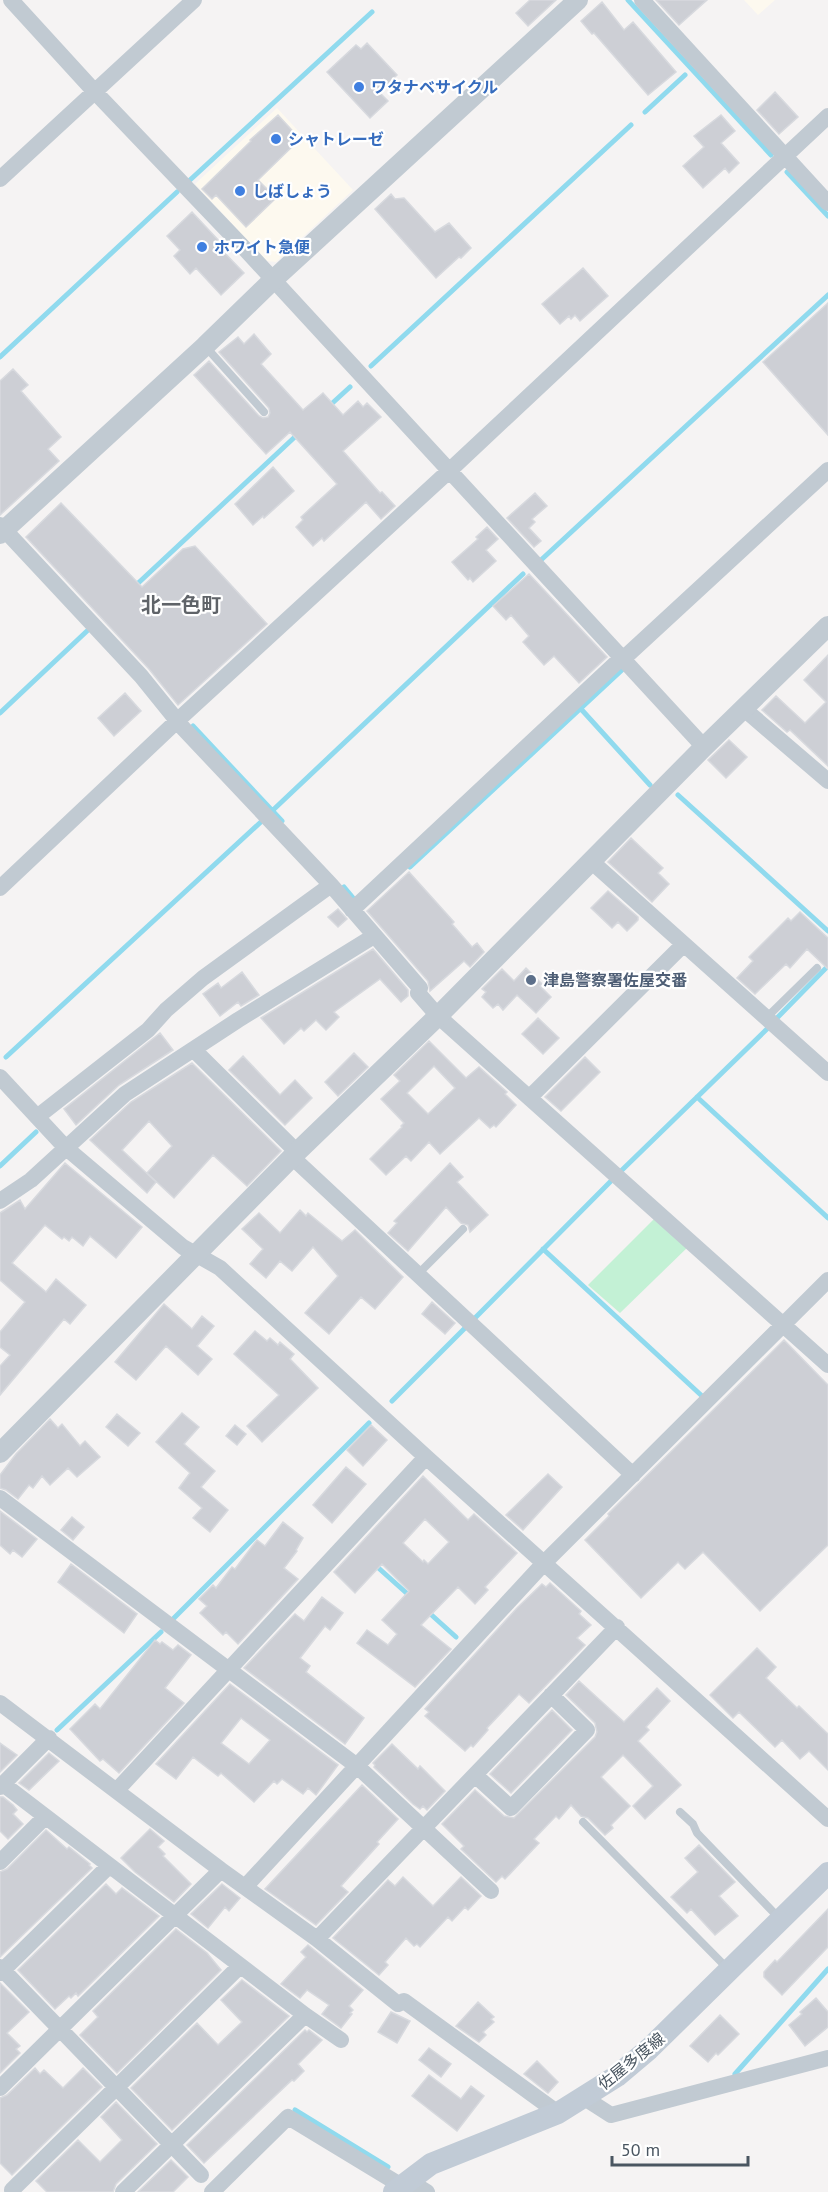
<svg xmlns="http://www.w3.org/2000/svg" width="828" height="2192" viewBox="0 0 828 2192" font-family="'PT Sans','Noto Sans JP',sans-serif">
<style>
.commercial{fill:#fdf9ef}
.green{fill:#c3f1d5}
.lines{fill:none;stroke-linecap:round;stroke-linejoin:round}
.stream{stroke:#90daee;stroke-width:5}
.building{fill:#cdcfd5;stroke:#d7d9de;stroke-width:1.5;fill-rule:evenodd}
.service{stroke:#c1cad2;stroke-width:8}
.minor{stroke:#c1cad2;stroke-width:16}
.tertiary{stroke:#c1cad2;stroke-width:20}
.secondary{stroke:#c1cbd6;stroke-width:22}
.shop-dot{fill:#3f7fe0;stroke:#fff;stroke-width:2}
.service-dot{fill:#5c6f8a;stroke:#fff;stroke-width:2}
.labels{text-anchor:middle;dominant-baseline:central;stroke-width:4.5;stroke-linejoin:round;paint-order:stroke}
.shop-label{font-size:16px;font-weight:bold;fill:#366cbe;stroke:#fff;text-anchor:start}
.service-label{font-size:16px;font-weight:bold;fill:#4e5e75;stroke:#fff;text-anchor:start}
.street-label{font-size:16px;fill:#4a5661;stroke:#fff}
.quarter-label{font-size:20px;font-weight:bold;fill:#5f6368;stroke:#fff}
</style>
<rect width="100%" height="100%" fill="#f5f3f3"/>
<path class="commercial" d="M 744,0 L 775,0 L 758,15 Z
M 277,108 L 353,190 L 276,262 L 267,261 L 195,184 Z"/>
<path class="green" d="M 657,1216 L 691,1244 L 620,1313 L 588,1285 Z"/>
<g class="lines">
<path class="stream" d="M 628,0 L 771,155
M 645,112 L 685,75
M 787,172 L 828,216
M 190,180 L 372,12
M 0,357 L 177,192
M 371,366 L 631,125
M 327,408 L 350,387
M 541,560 L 828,295
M 134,587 L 298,434
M 581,709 L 650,785
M 0,713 L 87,631
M 193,726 L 282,821
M 678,795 L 828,931
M 272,811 L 523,574
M 410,867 L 622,670
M 344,887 L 354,899
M 776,1019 L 828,966
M 6,1057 L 263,820
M 697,1097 L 828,1218
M 0,1166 L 36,1132
M 621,1171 L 768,1028
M 543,1249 L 702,1396
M 474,1319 L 614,1178
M 392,1401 L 467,1326
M 374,1564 L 412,1598
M 426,1610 L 456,1637
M 171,1621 L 369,1423
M 57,1730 L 161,1632
M 735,2074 L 828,1969
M 295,2110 L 388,2167"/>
</g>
<path class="building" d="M 530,0 L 556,0 L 528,26 L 516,13 Z
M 656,0 L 707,0 L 679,25 Z
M 602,2 L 624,30 L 633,22 L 676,72 L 648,95 L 594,33 L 592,34 L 581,21 Z
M 367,43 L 397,75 L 379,92 L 388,101 L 370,118 L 327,72 L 356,45 L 361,49 Z
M 775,92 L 798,117 L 779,134 L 757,110 Z
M 278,115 L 300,139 L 258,180 L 276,198 L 246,227 L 216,195 L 212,199 L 202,189 L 251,141 L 250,140 Z
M 721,115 L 735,131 L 721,143 L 739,163 L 729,173 L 725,168 L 703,188 L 683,166 L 704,147 L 694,136 Z
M 391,194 L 395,199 L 404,198 L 435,232 L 449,223 L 471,248 L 461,258 L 459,257 L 436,278 L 375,209 Z
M 192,212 L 221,243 L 218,246 L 244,273 L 221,295 L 196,268 L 190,274 L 174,256 L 180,250 L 167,236 Z
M 583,268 L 608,296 L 580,321 L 575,315 L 571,319 L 569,316 L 560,324 L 542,304 Z
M 828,303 L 828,435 L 763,362 Z
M 254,334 L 271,354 L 261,364 L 303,410 L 323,393 L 343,415 L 358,401 L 363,407 L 367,403 L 381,417 L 343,451 L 380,493 L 382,492 L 395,506 L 381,519 L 366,502 L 324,541 L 322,538 L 313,546 L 296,527 L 303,520 L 301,517 L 337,484 L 290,432 L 266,454 L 194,375 L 209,361 L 259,416 L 263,418 L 268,417 L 270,413 L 269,408 L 219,352 L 238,337 L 244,344 Z
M 13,369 L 28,385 L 21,391 L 61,437 L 48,449 L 59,461 L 0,515 L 0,381 Z
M 273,467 L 294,491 L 264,518 L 263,516 L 253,525 L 235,504 Z
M 535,493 L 547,506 L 532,519 L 535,522 L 529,528 L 541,541 L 534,547 L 507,518 Z
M 61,503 L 142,587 L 183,549 L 195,546 L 267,624 L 178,705 L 149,669 L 26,537 Z
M 487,527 L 498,539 L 486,550 L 496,561 L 473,582 L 470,578 L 468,580 L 452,562 L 478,539 L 476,537 Z
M 529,574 L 607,657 L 579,683 L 554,656 L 544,665 L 523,642 L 529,636 L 511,615 L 506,620 L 493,606 Z
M 828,655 L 828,766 L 790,730 L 787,732 L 762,710 L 776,696 L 805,723 L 826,702 L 804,680 Z
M 125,693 L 141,711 L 114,736 L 98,718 Z
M 729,740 L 747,757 L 726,778 L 708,760 Z
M 631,838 L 663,868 L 658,873 L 669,884 L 652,902 L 608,862 Z
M 409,872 L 454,922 L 452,924 L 472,947 L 477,943 L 484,952 L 470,967 L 464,961 L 430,991 L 428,981 L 367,911 Z
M 608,891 L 638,917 L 638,920 L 627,931 L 618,922 L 612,928 L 591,908 Z
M 338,909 L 347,919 L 338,927 L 328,917 Z
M 800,912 L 828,938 L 828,969 L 807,949 L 790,968 L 786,964 L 755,994 L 737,978 L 753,961 L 749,957 L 788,918 L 791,921 Z
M 373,949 L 408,990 L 408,996 L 401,1002 L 380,979 L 334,1012 L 339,1017 L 326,1030 L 316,1020 L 304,1031 L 301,1028 L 284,1044 L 261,1018 Z
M 526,968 L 542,984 L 540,986 L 551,997 L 536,1013 L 517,995 L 503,1010 L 498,1004 L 493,1008 L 482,997 L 486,992 L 482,989 L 502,969 L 514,981 Z
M 242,972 L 259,995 L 241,1006 L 238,1002 L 220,1016 L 203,994 L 218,983 L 221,988 Z
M 538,1018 L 559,1038 L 543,1054 L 522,1034 Z
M 160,1033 L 173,1050 L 119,1085 L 76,1125 L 64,1109 Z
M 429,1041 L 466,1078 L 479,1067 L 507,1092 L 505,1094 L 516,1105 L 496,1127 L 494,1125 L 490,1128 L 479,1118 L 440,1154 L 429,1142 L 411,1161 L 406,1156 L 386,1175 L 370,1159 L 402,1127 L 401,1126 L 404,1123 L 381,1099 L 400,1081 L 394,1075 ZM 434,1066 L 455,1088 L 428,1114 L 407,1093 Z
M 354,1053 L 368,1067 L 338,1096 L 325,1082 Z
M 243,1056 L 280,1095 L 295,1080 L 312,1098 L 285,1125 L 229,1070 Z
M 585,1057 L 600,1072 L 561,1111 L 545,1097 Z
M 192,1063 L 281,1151 L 247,1186 L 213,1155 L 174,1198 L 147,1173 L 172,1146 L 149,1121 L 122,1150 L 156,1182 L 147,1193 L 90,1140 L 131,1102 Z
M 65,1163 L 142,1227 L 116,1258 L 90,1236 L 83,1246 L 72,1237 L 69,1241 L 64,1237 L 62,1239 L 45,1225 L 12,1263 L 46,1292 L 56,1279 L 86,1305 L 70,1324 L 64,1319 L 0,1395 L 0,1366 L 10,1355 L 0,1347 L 0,1332 L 25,1302 L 0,1280 L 0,1213 L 20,1200 L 25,1209 Z
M 450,1163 L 463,1177 L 457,1182 L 488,1215 L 470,1232 L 468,1225 L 461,1223 L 446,1207 L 408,1251 L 388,1233 L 397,1223 L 394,1221 Z
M 300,1210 L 306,1216 L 308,1213 L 342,1241 L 355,1230 L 403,1277 L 375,1309 L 361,1297 L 329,1334 L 305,1313 L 338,1276 L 313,1247 L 292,1271 L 280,1261 L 266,1278 L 250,1264 L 263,1249 L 242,1229 L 259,1213 L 280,1233 Z
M 432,1302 L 455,1323 L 445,1334 L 422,1314 Z
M 164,1304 L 192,1329 L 202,1316 L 214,1326 L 197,1346 L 212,1359 L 198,1375 L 166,1346 L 136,1380 L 115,1362 Z
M 255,1331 L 267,1341 L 270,1338 L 278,1345 L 280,1342 L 294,1354 L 290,1359 L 318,1388 L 262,1442 L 247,1426 L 279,1395 L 234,1354 Z
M 784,1340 L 828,1385 L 828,1545 L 760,1611 L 703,1552 L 685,1569 L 678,1562 L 641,1598 L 585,1540 L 609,1516 L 608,1514 Z
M 182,1413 L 199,1427 L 184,1444 L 215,1471 L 201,1487 L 228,1510 L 210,1532 L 193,1518 L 202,1508 L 179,1488 L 190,1473 L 156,1442 Z
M 117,1414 L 140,1433 L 128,1446 L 106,1427 Z
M 50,1419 L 58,1428 L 62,1424 L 80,1446 L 85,1441 L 100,1457 L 77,1477 L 68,1468 L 50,1485 L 42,1476 L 33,1488 L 29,1485 L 18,1499 L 6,1490 L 0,1488 L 0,1475 L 16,1454 Z
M 235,1425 L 246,1434 L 237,1445 L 226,1436 Z
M 371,1425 L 387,1440 L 363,1466 L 347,1450 Z
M 346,1467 L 366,1484 L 332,1523 L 313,1505 Z
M 548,1474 L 562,1487 L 523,1530 L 506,1515 Z
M 423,1476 L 468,1520 L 474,1514 L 517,1553 L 485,1587 L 488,1590 L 475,1604 L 458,1587 L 421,1625 L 451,1649 L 415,1687 L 357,1643 L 367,1630 L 388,1645 L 397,1634 L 382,1620 L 409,1591 L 382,1564 L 355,1593 L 334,1572 ZM 425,1519 L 449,1542 L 428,1564 L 424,1560 L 423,1562 L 403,1543 Z
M 0,1511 L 37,1539 L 22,1557 L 13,1550 L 10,1554 L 0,1545 Z
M 72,1517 L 84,1527 L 73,1540 L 61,1530 Z
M 283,1522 L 303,1538 L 296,1550 L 297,1551 L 284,1568 L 298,1579 L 238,1644 L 226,1632 L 223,1635 L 200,1613 L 207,1606 L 199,1599 L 213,1585 L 216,1588 L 232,1567 L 235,1569 L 257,1540 L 265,1546 Z
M 71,1564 L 137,1614 L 124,1633 L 58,1582 Z
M 550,1583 L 581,1611 L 579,1614 L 591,1625 L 577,1638 L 585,1645 L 529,1703 L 519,1694 L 487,1728 L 488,1730 L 473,1747 L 471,1745 L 465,1751 L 425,1716 L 429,1712 L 425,1709 L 517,1608 L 542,1584 L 546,1587 Z
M 322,1597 L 343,1613 L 330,1630 L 325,1626 L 300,1658 L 310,1666 L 306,1672 L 364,1718 L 345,1744 L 244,1668 L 295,1614 L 304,1621 Z
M 155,1640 L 160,1644 L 162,1642 L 173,1650 L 178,1645 L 191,1655 L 165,1688 L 184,1703 L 119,1773 L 103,1759 L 100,1761 L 70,1729 L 95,1704 L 100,1709 Z
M 757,1648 L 776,1667 L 766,1678 L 797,1708 L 799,1706 L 828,1734 L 828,1770 L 809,1751 L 800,1759 L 782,1740 L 775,1747 L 739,1712 L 733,1718 L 710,1695 Z
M 579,1681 L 624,1722 L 657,1688 L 670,1701 L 646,1727 L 649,1730 L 638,1741 L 681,1785 L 645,1819 L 633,1806 L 653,1786 L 623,1755 L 601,1777 L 630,1806 L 611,1825 L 613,1828 L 605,1835 L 588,1818 L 581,1816 L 571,1805 L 559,1819 L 556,1816 L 534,1839 L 539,1843 L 505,1879 L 502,1876 L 496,1882 L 461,1849 L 464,1846 L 442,1824 L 475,1790 L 504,1816 L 514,1818 L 595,1737 L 597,1732 L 595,1723 L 566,1695 Z
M 230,1684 L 338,1765 L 316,1795 L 308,1788 L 303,1794 L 282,1779 L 277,1784 L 274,1781 L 254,1802 L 221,1773 L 218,1776 L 193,1757 L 176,1779 L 156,1764 ZM 241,1718 L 270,1740 L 249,1764 L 221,1743 Z
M 552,1710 L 572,1730 L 511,1793 L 490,1774 Z
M 0,1743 L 17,1755 L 0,1772 Z
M 392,1744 L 418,1769 L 420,1766 L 445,1791 L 427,1810 L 423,1806 L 420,1809 L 413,1804 L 374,1767 L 375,1765 L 373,1763 Z
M 49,1753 L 59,1761 L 29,1790 L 19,1783 Z
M 362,1785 L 398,1819 L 377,1842 L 379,1844 L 341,1886 L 348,1892 L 316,1925 L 265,1889 Z
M 0,1797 L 3,1797 L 13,1805 L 17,1810 L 13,1814 L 23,1824 L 8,1839 L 0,1831 Z
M 150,1829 L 164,1841 L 158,1847 L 165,1854 L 163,1856 L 191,1884 L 174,1902 L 135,1872 L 121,1858 Z
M 46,1830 L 67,1849 L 69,1847 L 90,1864 L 89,1865 L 92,1868 L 0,1957 L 0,1872 L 7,1869 Z
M 699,1845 L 735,1882 L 719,1896 L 738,1916 L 715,1935 L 691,1909 L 687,1913 L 671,1897 L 698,1872 L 685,1858 Z
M 403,1877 L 433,1906 L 461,1877 L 481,1896 L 468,1910 L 465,1907 L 452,1921 L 448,1917 L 420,1947 L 417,1944 L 414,1946 L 406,1938 L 385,1962 L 388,1965 L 379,1975 L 333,1938 L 388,1880 L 395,1886 Z
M 106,1884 L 116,1894 L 122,1888 L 159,1916 L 78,1996 L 76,1993 L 71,1998 L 69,1996 L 55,2009 L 18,1970 Z
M 222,1884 L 240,1898 L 229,1911 L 225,1907 L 208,1928 L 191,1914 Z
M 828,1909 L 828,1947 L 782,1995 L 764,1977 L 764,1972 L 775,1960 L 777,1962 Z
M 176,1929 L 207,1953 L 221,1970 L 117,2073 L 80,2035 L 98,2017 L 93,2011 Z
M 308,1945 L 363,1990 L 349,2006 L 353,2010 L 350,2013 L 352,2014 L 341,2028 L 322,2014 L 329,2005 L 307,1990 L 300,1998 L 281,1984 L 306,1957 L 301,1952 Z
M 242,1980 L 289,2016 L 172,2130 L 131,2088 L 197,2023 L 218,2045 L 242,2022 L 221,2000 Z
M 0,1983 L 29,2012 L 7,2033 L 20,2046 L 16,2049 L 20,2053 L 0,2073 Z
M 816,1998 L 828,2012 L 828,2027 L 805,2046 L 789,2025 L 802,2014 L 800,2012 Z
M 478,2002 L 494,2017 L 491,2019 L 494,2022 L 483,2032 L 486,2035 L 479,2042 L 456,2026 Z
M 391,2012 L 410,2021 L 397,2043 L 378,2032 Z
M 720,2015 L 739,2034 L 718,2055 L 716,2053 L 708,2062 L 690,2046 Z
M 305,2030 L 307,2032 L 309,2030 L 322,2040 L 298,2064 L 304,2071 L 294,2081 L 292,2080 L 204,2163 L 187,2145 Z
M 429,2048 L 451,2064 L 441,2077 L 419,2060 Z
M 537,2061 L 558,2082 L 548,2093 L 524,2074 Z
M 35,2068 L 40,2074 L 44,2070 L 63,2088 L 83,2068 L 102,2087 L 12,2175 L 0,2163 L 0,2098 L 7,2095 Z
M 429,2075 L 461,2099 L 471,2086 L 484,2096 L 457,2131 L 412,2096 Z
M 116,2102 L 157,2144 L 116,2184 L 113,2192 L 47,2192 L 36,2181 L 78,2140 L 100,2162 L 122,2140 L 101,2117 Z
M 171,2160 L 188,2177 L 173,2192 L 138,2192 Z"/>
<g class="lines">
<path class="service" d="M 205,346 L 264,412
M 767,1017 L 817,968
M 418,1274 L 463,1229
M 680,1812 L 693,1824 L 697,1833 L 779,1918
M 583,1822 L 728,1969"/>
<path class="minor" d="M 11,0 L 95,92 L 245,249 L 704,747
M 642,0 L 828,203
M 0,179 L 194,0
M 0,525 L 141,676 L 183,728 L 331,885 L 420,988 L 418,993 L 438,1016 L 828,1365
M 744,709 L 828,781
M 592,862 L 828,1073
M 0,888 L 178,720 L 449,471 L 828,116
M 352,910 L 617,662 L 623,659 L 828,470
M 194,1050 L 297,1152
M 0,1077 L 65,1147 L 183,1247 L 220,1268 L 426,1457 L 828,1819
M 530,1097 L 683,945
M 37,1117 L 148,1030 L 166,1010 L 203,978 L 331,885
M 292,1157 L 633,1475
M 0,1201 L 31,1180 L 125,1094 L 238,1020 L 374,936
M 0,1498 L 357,1766 L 491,1891
M 0,1703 L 221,1870 L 317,1939 L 398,2004 L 404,2001 L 558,2113
M 475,1775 L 511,1808 L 587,1730 L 551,1695
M 3,1784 L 305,2015 L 341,2040
M 0,1787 L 49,1738
M 117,1790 L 426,1457
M 0,1862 L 45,1817
M 245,1887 L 545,1562 L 828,1280
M 317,1939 L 617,1627
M 0,1967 L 201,2175
M 0,1973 L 109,1866
M 0,2088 L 221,1870
M 583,2097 L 611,2115 L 828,2058
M 409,2181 L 427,2192
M 12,2190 L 240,1966
M 123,2192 L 305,2015
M 212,2192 L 288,2117 L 402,2186"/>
<path class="tertiary" d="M 0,534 L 205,346 L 273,280 L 578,0
M 0,1453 L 297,1152 L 438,1016 L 704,747 L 828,626"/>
<path class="secondary" d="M 394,2192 L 431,2164 L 558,2113 L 617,2076 L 649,2049 L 828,1873"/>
</g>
<g class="shop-dot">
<circle cx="359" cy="87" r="6"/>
<circle cx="276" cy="139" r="6"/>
<circle cx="240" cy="191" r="6"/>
<circle cx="202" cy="247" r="6"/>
</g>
<circle class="service-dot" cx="531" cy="980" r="6"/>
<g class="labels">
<g class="shop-label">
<text x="371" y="87">ワタナベサイクル</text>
<text x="288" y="139">シャトレーゼ</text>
<text x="252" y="191">しばしょう</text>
<text x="214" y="247">ホワイト急便</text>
</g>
<g class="service-label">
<text x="543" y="980">津島警察署佐屋交番</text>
</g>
<g class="street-label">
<text transform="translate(631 2061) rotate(-39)">佐屋多度線</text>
</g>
<g class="quarter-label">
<text x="181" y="605">北一色町</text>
</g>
</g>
<path d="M612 2156v9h136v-9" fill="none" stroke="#4a5661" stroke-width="3"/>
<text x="621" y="2156" font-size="18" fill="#4a5661" stroke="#ffffff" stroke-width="4.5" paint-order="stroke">50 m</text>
</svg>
